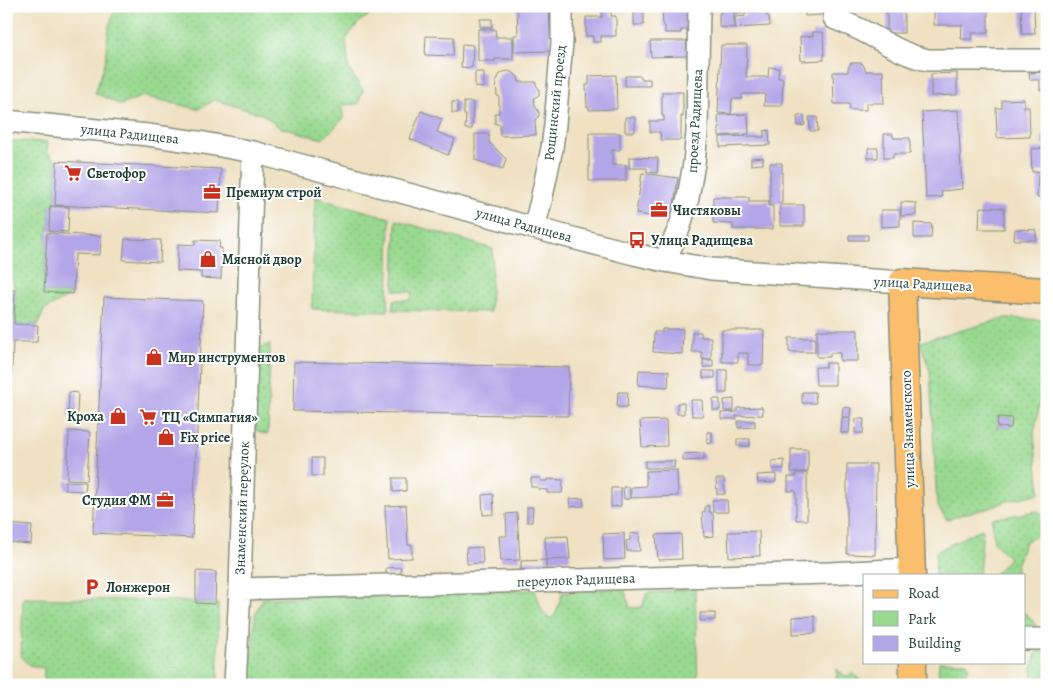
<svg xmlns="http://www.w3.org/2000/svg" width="1053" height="691" viewBox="0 0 1053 691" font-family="Alegreya,serif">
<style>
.green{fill:url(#green-dots);stroke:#5c8b62;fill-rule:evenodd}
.building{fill:#b2a5e8}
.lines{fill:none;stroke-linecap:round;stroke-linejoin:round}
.minor-casing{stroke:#878f7b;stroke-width:24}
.major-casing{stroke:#878f7b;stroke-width:29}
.minor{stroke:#fff;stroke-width:21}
.major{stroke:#fabe6d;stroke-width:26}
.labels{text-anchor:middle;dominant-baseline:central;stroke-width:4;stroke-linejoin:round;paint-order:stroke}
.street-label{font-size:14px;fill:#1f3d34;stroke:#fff}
.poi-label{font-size:14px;font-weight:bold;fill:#1f3d34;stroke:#fff;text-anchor:start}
</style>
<defs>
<pattern id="green-dots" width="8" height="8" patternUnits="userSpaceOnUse" patternTransform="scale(1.25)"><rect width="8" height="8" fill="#98d98f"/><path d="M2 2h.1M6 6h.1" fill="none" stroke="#83bb7c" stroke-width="1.8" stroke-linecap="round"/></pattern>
</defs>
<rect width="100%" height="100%" fill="#fff"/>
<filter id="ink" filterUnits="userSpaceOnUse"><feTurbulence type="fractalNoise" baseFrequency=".02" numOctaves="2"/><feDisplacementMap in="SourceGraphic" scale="10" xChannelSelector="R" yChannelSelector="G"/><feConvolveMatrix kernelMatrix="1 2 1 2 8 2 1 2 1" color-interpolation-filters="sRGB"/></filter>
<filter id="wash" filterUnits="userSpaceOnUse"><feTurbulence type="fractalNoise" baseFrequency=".0096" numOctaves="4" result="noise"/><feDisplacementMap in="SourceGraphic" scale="20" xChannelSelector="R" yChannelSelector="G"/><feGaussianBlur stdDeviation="1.12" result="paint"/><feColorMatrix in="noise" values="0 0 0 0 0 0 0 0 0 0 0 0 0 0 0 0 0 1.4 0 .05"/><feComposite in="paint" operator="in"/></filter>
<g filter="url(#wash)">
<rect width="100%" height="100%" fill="#efe1c2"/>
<path class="green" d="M 116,6 L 384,6 L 360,21 L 346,39 L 349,70 L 363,90 L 358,104 L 343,105 L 343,119 L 323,139 L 279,127 L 264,115 L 215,100 L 198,109 L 143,96 L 121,105 L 95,93 L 105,63 L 109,26 Z
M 6,141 L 48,142 L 47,152 L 57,161 L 55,205 L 50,206 L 49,231 L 47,233 L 44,292 L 73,294 L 44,310 L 38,325 L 14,324 L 15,290 L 12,277 L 6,276 Z
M 315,197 L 390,218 L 388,311 L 312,309 Z
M 396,220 L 493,249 L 490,312 L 393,310 L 394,300 L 411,300 L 412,292 L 394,290 Z
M 1005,318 L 1047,320 L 1047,401 L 1040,402 L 1034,434 L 1040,493 L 1007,501 L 990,508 L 963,514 L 947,520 L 937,505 L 930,371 L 920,342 ZM 998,417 L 1012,418 L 1011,428 L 997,427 Z
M 270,344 L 268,434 L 261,433 L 253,428 L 254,354 C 259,349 263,346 270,344 Z
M 1037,511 L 1047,518 C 1046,532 1036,536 1025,542 L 1016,565 L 1016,575 L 994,575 L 1009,558 L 994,542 L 992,519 Z
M 983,529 L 979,575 L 935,575 L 936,552 L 972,533 Z
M 624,588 L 630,608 L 642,607 L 647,593 L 695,588 L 698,685 L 250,685 L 255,614 L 263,598 L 535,590 L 542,611 L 551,619 L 556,613 L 562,593 Z
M 23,598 L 178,601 L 195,603 L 218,604 L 218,685 L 33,685 L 44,682 L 44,668 L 29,665 L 21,656 Z
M 1024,612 L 1037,625 L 1024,628 Z
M 1037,651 L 1047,651 L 1047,685 L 1034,685 L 1032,669 Z
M 939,662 L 967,662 L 969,669 L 963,675 L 965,685 L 938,685 Z
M 837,669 L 846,677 L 853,673 L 860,680 L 861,685 L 836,685 Z"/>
<g id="blocks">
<path class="building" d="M 517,6 L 549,6 L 551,51 L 514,52 L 514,35 L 518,35 Z
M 602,6 L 611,6 L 611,16 L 616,16 L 616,36 L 601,36 L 601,42 L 593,42 L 593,36 L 586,36 L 586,17 L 602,17 Z
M 612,6 L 632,6 L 632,10 L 612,11 Z
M 634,6 L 644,6 L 644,25 L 634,25 Z
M 689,6 L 689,26 L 688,26 L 688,30 L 681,30 L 681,33 L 665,33 L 665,26 L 663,26 L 662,7 Z
M 721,6 L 742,6 L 741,14 L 735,13 L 734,12 L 734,28 L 719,27 L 719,13 L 721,13 Z
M 934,6 L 988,6 L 988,33 L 972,33 L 972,39 L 961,39 L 962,25 L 934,25 Z
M 805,7 L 822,7 L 823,15 L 805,16 Z
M 887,7 L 904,7 L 904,33 L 887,33 Z
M 1034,7 L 1035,34 L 1022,34 L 1021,8 Z
M 749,8 L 766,8 L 766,16 L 769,16 L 770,26 L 735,28 L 735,17 L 745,16 L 745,13 L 749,12 Z
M 480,19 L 492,19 L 492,27 L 480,27 Z
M 478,29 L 495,29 L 496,37 L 513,37 L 513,59 L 495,59 L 495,61 L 478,61 Z
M 813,32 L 823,32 L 824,60 L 801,61 L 800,37 L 813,36 Z
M 426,36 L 454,37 L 453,56 L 425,55 Z
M 650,41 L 687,41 L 687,56 L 651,57 Z
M 462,44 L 473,45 L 472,68 L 461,67 Z
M 721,45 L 747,45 L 746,77 L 768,77 L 769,67 L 779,68 L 778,78 L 783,78 L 782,106 L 764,106 L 765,94 L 742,94 L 742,99 L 732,99 L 731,114 L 718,113 Z
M 851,63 L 862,63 L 865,68 L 865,71 L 883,71 L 884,103 L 866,103 L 866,110 L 850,110 L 849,104 L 834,104 L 833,72 L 848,72 L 848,69 Z
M 509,71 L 515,74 L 518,77 L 519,82 L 536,82 L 536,85 L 539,89 L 539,95 L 534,98 L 535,106 L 539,112 L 539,116 L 535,120 L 536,135 L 500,136 L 500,124 L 495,124 L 495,113 L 499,113 L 499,96 L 497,96 L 496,82 L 500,74 L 503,72 Z
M 475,72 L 484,72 L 484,88 L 475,87 Z
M 1047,72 L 1047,90 L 1040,90 L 1040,80 L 1030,80 L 1029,73 Z
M 957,73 L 957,95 L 931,96 L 931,74 Z
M 616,75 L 617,109 L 589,110 L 589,107 L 587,107 L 586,85 L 589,85 L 589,76 Z
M 625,76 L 641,76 L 641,79 L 650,79 L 650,86 L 625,86 Z
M 662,92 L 683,92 L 683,117 L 681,116 L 681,140 L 661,140 L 660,132 L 650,132 L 650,121 L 664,121 L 664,116 L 662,116 Z
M 1024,99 L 1024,107 L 1029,107 L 1030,137 L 997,138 L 996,108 L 1002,108 L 1002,100 Z
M 452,102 L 458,102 L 458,113 L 452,113 Z
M 464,102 L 473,102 L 472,129 L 465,129 L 466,115 L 464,115 Z
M 958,110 L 962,189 L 941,191 L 942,197 L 926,198 L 922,112 Z
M 421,111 L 442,119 L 437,132 L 455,139 L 448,155 L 410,139 Z
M 748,114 L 749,134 L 719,136 L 718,115 Z
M 804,115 L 805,125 L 798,126 L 797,116 Z
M 625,117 L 635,117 L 635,132 L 625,132 Z
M 809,117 L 817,117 L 818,131 L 810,131 Z
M 769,130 L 770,145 L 720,147 L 720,137 L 757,136 L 757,137 L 764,137 L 764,131 Z
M 589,133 L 620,133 L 620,150 L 612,150 L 612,165 L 626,165 L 626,181 L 589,181 Z
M 475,134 L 489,134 L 489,142 L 506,159 L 503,169 L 475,160 Z
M 884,134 L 893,134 L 893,138 L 910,138 L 910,154 L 893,154 L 893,158 L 884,158 Z
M 1042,135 L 1047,135 L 1047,145 L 1042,145 Z
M 868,148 L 878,148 L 878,158 L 868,158 Z
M 1047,148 L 1047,171 L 1032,172 L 1031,149 Z
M 629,157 L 658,158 L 657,173 L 647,172 L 647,168 L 629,168 Z
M 763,157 L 763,164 L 751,165 L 751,158 Z
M 57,161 L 221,169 L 219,213 L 55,205 Z
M 770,163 L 782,163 L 782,203 L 770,204 Z
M 642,173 L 678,178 L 672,219 L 636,214 Z
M 1038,175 L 1047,175 L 1047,198 L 1037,198 Z
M 713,197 L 749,197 L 749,201 L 769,201 L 769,206 L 773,206 L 773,229 L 733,229 L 733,224 L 713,223 Z
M 901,202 L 916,203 L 916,215 L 901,216 Z
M 780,205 L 804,205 L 804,226 L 780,226 Z
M 50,206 L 69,207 L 68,232 L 49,231 Z
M 980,207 L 1004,208 L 1004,229 L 979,229 Z
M 881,210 L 900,210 L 900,226 L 881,227 Z
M 914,223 L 932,224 L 931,238 L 914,238 Z
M 1015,229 L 1036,230 L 1036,240 L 1014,240 Z
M 47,233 L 101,236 L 100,255 L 75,254 L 73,294 L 44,292 Z
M 849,235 L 868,235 L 868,240 L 849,240 Z
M 125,239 L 161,240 L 160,262 L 123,260 Z
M 195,240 L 220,241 L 219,248 L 222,248 L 221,279 L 201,278 L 201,272 L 177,271 L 178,244 L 195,245 Z
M 6,289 L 15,290 L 14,324 L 38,325 L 37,342 L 13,342 L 8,465 L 6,465 Z
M 104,297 L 203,301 L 192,538 L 93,533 Z
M 662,329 L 683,329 L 682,354 L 653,352 L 654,332 L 662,332 Z
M 722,330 L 764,330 L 763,365 L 748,365 L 748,353 L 738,353 L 738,362 L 722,362 Z
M 817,330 L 858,330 L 858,361 L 840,361 L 840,353 L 830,353 L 830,357 L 817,357 Z
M 692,332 L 701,332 L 701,337 L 711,337 L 711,359 L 702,359 L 702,352 L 692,352 Z
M 789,338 L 815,338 L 815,352 L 789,352 Z
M 703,360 L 713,360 L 713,367 L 703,367 Z
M 294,362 L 569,367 L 568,416 L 293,411 Z
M 826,363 L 835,363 L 835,385 L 816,385 L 815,367 L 826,367 Z
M 639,370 L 669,371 L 668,387 L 638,385 Z
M 719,370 L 727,370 L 727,393 L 719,393 Z
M 703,371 L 715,371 L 715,378 L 703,378 Z
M 69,392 L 78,393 L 77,415 L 68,415 Z
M 618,392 L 628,392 L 627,407 L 617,407 Z
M 802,392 L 815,392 L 816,403 L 802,403 Z
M 713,399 L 720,399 L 720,410 L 713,410 Z
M 734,399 L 734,411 L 724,411 L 724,400 Z
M 691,400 L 702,400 L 703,416 L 692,416 Z
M 677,403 L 684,403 L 684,414 L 677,414 Z
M 762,407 L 763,415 L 736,416 L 737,419 L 721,419 L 721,413 L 737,412 L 737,408 Z
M 843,407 L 851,408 L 850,417 L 842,417 Z
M 998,417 L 1012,418 L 1011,428 L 997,427 Z
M 842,418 L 850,418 L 849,433 L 841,433 Z
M 856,419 L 864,419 L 863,433 L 855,433 Z
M 666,420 L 667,446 L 642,447 L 640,421 Z
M 738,421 L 755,421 L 755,427 L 738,428 Z
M 69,431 L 90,432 L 87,480 L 67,479 Z
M 707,432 L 712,432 L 712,443 L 707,444 Z
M 737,439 L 750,439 L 750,446 L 737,446 Z
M 791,449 L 808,449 L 808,472 L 791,472 Z
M 704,453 L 704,460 L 683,461 L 683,454 Z
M 312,458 L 323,458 L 323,476 L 312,476 Z
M 784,460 L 784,469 L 772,469 L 772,461 Z
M 645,461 L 675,461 L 674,468 L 645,468 Z
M 847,464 L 876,464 L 875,555 L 847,554 Z
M 677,470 L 678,496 L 631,498 L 631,487 L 646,486 L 646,471 Z
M 796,473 L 807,473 L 807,520 L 796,520 L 796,491 L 788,491 L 788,477 L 796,477 Z
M 776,474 L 776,482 L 758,483 L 757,475 Z
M 393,478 L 406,478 L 406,491 L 393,492 Z
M 531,478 L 541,478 L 540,481 L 547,481 L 547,479 L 563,480 L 562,493 L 547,493 L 547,490 L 538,489 L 538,487 L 531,487 Z
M 716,479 L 724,479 L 725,494 L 717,494 Z
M 65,481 L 86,482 L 85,491 L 65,490 Z
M 623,487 L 629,487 L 630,499 L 624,499 Z
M 611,488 L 621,488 L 621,506 L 611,507 Z
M 493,494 L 494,514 L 483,515 L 482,495 Z
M 583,498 L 584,506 L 570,507 L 569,499 Z
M 712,500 L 727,500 L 728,512 L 713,512 Z
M 406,505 L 408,545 L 412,545 L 412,558 L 388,559 L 385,506 Z
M 705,506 L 709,506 L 709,512 L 711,512 L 712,514 L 713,514 L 714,536 L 704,537 L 702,512 L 705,512 Z
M 527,507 L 533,507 L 532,522 L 527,522 Z
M 517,513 L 520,560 L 501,561 L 499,536 L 507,536 L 506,514 Z
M 6,524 L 32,526 L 31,544 L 6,542 Z
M 759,531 L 760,556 L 729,557 L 728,532 Z
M 624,533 L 625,559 L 604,560 L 603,534 Z
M 639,533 L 640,551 L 627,551 L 626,541 L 630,540 L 630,534 Z
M 681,534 L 682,559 L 658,560 L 656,535 Z
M 568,536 L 570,559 L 546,560 L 545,537 Z
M 482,547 L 483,563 L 467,564 L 466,548 Z
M 546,560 L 546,572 L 521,574 L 521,561 Z
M 401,567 L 401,575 L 386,576 L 386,568 Z
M 196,571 L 216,572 L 215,604 L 196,603 Z
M 700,613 L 715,613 L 715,620 L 700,621 Z
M 815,616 L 815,633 L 793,634 L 793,617 Z"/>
</g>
</g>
<g filter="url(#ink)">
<use href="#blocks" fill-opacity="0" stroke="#878f7b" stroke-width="1"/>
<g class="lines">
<g class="minor-casing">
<path id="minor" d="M 834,18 C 842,22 851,25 859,29 C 882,40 902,55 928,60 L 1047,60
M 6,121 L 148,135 L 204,143 L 253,152 L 534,228 L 634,254 L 665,261 L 711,269 L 902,282
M 534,228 L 541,201 L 552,148 L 555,124 L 562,42 L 562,6
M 665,261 L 680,226 L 688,198 L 694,163 L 697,132 L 699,6
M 240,589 L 829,573 L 912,569
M 1024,639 L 1047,639
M 235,685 L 240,589 L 253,152"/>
</g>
<g class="major-casing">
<path id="major" d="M 912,575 L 902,282 L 1047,291
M 913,662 L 913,685"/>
</g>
<use href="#minor" class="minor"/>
<use href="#major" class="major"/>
</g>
</g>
<defs>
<g id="supermarket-bare" transform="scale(1.35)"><path d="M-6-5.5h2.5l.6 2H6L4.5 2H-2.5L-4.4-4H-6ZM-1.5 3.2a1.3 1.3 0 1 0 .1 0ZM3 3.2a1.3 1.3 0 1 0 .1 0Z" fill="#c8321e" stroke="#fff" stroke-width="2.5" paint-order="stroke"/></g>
<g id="office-bare" transform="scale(1.35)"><path d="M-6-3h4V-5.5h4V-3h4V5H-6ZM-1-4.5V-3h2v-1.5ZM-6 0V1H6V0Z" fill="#c8321e" stroke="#fff" stroke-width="2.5" paint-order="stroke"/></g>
<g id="bus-bare" transform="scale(1.35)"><path d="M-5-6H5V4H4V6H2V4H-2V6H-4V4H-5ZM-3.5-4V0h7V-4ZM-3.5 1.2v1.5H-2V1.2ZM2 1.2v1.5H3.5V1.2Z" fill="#c8321e" stroke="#fff" stroke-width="2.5" paint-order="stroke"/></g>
<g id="shop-bare" transform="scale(1.35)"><path d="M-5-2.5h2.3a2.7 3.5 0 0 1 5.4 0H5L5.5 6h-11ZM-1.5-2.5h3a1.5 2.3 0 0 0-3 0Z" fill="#c8321e" stroke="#fff" stroke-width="2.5" paint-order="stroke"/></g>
<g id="parking-bare" transform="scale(1.35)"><path d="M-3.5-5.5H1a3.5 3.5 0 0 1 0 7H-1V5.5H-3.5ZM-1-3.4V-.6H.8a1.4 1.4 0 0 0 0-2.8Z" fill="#c8321e" stroke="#fff" stroke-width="2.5" paint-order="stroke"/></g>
</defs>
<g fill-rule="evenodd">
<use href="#supermarket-bare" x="73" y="173"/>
<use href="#office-bare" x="212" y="192"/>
<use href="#office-bare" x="659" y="210"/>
<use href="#bus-bare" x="637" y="240"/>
<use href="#shop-bare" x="208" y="259"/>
<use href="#shop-bare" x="154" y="357"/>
<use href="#shop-bare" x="118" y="416"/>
<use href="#supermarket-bare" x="148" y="417"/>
<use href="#shop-bare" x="166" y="437"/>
<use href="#office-bare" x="165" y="500"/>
<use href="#parking-bare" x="92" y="587"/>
</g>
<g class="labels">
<g class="street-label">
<text transform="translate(555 103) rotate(-84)">Рощинский проезд</text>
<text transform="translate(695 121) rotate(-87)">проезд Радищева</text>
<text transform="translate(130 134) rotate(6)">улица Радищева</text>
<text transform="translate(524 225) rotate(15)">улица Радищева</text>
<text transform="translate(923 284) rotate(3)">улица Радищева</text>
<text transform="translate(908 429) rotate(-92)">улица Знаменского</text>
<text transform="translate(242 508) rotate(-88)">Знаменский переулок</text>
<text transform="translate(576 580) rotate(-2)">переулок Радищева</text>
</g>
<g class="poi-label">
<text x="87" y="173">Светофор</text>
<text x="226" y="192">Премиум строй</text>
<text x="673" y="210">Чистяковы</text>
<text x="651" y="240">Улица Радищева</text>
<text x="222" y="259">Мясной двор</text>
<text x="168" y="357">Мир инструментов</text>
<text x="104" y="416" text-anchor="end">Кроха</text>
<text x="162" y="417">ТЦ «Симпатия»</text>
<text x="180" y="437">Fix price</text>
<text x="151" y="500" text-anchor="end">Студия ФМ</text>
<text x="106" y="587">Лонжерон</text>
</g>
</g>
<rect width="1053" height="691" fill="none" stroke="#fff" stroke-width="25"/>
<rect x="863" y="574" width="162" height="90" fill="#ffffff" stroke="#a5b1ae"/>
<rect x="873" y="590" width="25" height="8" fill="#fabe6d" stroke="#a5b1ae"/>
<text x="908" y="598" font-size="15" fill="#1f3d34">Road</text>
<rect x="873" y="611" width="25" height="15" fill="#98d98f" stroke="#a5b1ae"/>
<text x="908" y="624" font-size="15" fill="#1f3d34">Park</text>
<rect x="873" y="636" width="25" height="15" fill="#b2a5e8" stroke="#a5b1ae"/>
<text x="908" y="648" font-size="15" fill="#1f3d34">Building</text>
</svg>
